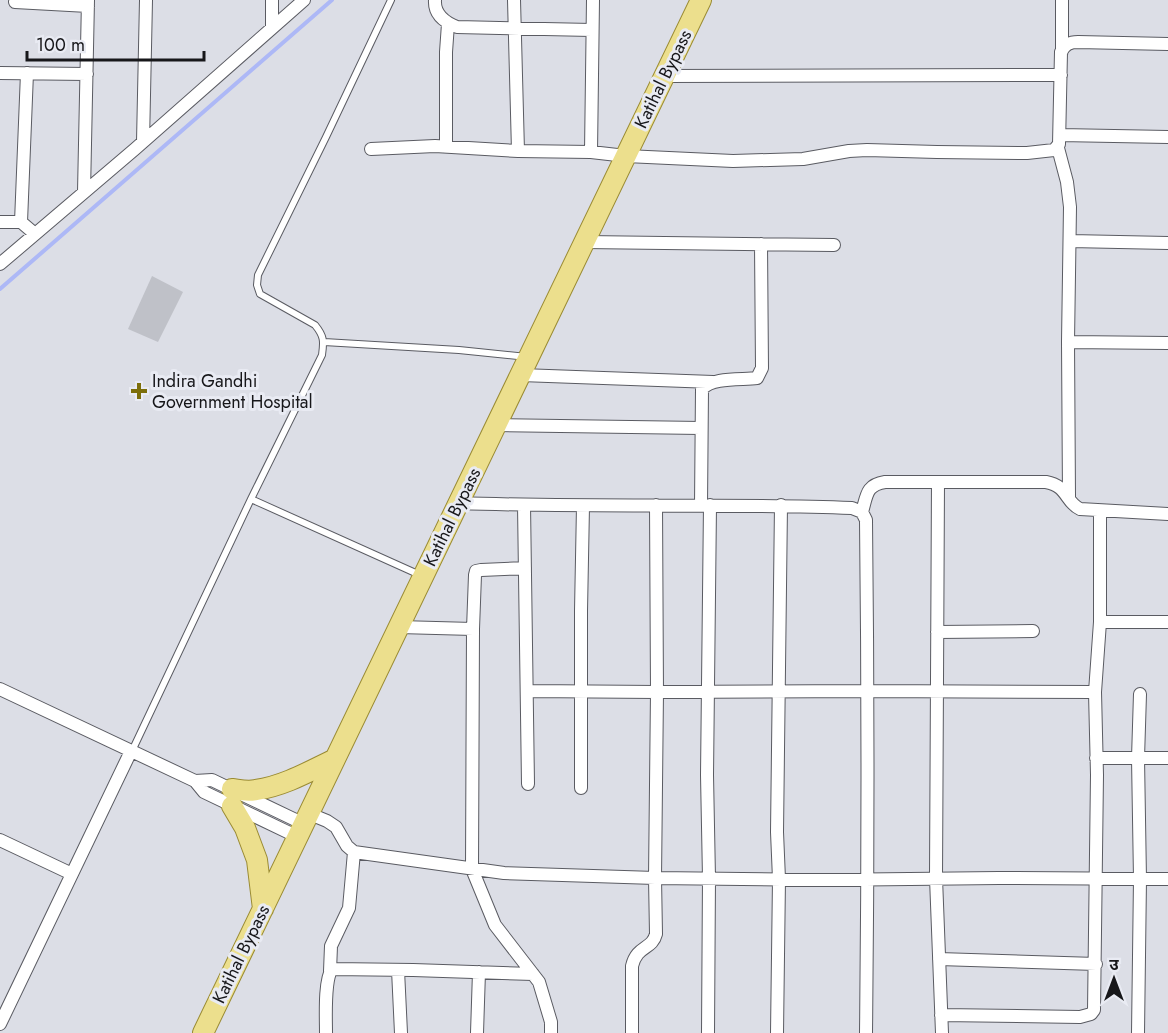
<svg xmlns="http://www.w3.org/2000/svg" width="1168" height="1033" viewBox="0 0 1168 1033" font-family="Jost,'Noto Sans Devanagari',sans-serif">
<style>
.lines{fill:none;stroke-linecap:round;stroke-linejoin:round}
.stream{stroke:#adb8f6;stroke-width:4}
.building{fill:#bfc1c8}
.service-casing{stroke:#5a5b62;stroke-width:8}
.minor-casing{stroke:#5a5b62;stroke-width:14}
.primary-casing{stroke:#9a8b33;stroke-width:22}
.service{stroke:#fff;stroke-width:6}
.minor{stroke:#fff;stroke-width:12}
.primary{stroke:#ecdf8d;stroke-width:20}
.poi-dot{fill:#7c6e0a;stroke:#e9ebf3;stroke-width:2}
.labels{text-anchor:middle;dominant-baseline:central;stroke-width:6;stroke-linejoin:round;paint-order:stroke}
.street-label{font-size:18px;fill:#17171a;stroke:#e9ebf3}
.poi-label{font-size:18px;fill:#17171a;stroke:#e9ebf3;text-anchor:start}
</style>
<rect width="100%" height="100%" fill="#dcdee6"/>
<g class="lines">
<path class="stream" d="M 0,289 L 332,0"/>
</g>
<path class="building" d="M 152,276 L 183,292 L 158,342 L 128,329 Z"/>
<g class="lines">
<g class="service-casing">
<path id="service" d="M 324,342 L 459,350 L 527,357
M 251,499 L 420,575
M 132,751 L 251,499 L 322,355 C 324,341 324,336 315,325 L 260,294 L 257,285 L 258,275 L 326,137 L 391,0"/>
</g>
<g class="minor-casing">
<path id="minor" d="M 272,0 L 272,28
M 435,0 C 434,14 444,22 457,27 L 592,30
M 514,0 L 518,151
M 15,2 L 88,6
M 1062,51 L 1062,0
M 0,73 L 87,74
M 27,73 L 21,222 L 35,234
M 664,76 L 1061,75
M 1060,135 L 1168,137
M 143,142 L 146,0
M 446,147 L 446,52 L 448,24
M 1058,148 L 1067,182 L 1070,207 L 1068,342 L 1069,497
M 371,149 L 435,146 L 518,151 L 591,152 L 626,156 L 733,161 L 803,159 L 849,151 L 867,150 L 937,152 L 1027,153 L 1054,150 L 1059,144 L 1061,52 C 1065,44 1070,42 1078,42 L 1168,44
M 591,152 L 593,0
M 84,192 L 88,0
M 0,222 L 21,222
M 1070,241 L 1168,243
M 585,242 L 834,245
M 0,264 L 135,149 L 304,0
M 1068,342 L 1168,343
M 521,375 L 713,382
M 497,425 L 701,428
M 938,482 L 936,878 L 942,1033
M 459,503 C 590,508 721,503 852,508 L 862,512 L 866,520 C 868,691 868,862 866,1033
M 524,505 L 528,784
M 701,505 L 702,389 C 712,377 742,380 757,378 L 762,368 L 761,244
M 862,512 C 867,495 866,485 885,482 L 1046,482 C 1068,486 1065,502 1080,509 L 1168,514
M 525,568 L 481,570 L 476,571 L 475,575 L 473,629 L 472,869 L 495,925 L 539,982 L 551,1022 L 551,1033
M 1100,622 L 1168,622
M 399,627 L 473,629
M 937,632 L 1033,631
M 0,689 L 195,781 L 204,792 L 298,837
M 527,691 L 657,692 L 867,691 L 1095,692
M 1096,758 L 1168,758
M 195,781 L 212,780 L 304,824
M 581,788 L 581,611 L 583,506
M 310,814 L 327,821 L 336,827 L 347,846 L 354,852 L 504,873 L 655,878 L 820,880 L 999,878 L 1168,879
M 0,840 L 72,874
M 939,959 L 1096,964
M 398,970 L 401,1033
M 330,971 L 331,946 L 349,908 L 354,852
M 941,1015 L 1080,1017 L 1091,1014 L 1094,1010 L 1097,775 L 1095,692 L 1100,622 L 1100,511
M 0,1024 L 131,751
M 326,1033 C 326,1018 324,980 332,969 L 413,970 L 533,974
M 477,1033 L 479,972
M 632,1033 L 632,966 C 637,945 652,950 656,934 L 655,878 L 657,692 L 656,505
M 708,1033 L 709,878 L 707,775 L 710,505
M 777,1033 L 779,879 L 777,832 L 781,505
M 1138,1033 L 1140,879 L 1138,758 L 1140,694"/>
</g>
<g class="primary-casing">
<path id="primary" d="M 232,789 C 240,790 248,792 256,790 C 284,786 310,771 335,759
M 232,806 L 245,828 L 257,860 L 263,909
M 203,1033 L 701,0"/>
</g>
<use href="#service" class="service"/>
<use href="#minor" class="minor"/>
<use href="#primary" class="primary"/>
</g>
<path class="poi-dot" d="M136 382h6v6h6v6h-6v6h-6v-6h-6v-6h6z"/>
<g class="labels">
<g class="street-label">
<text transform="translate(663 79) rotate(-64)">Katihal Bypass</text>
<text transform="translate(452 517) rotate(-64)">Katihal Bypass</text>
<text transform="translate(241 954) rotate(-64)">Katihal Bypass</text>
</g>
<g class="poi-label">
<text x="152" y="381">Indira Gandhi<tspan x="152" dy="21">Government Hospital</tspan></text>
</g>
</g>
<g transform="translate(1114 979)" stroke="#e9ebf3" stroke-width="4.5" paint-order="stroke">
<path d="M0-4.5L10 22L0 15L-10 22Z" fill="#17171a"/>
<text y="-9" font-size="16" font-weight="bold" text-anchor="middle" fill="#17171a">उ</text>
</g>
<path d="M27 51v9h177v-9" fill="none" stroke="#17171a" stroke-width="3"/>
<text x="36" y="51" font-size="18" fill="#17171a" stroke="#e9ebf3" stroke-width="4.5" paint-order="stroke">100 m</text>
</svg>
